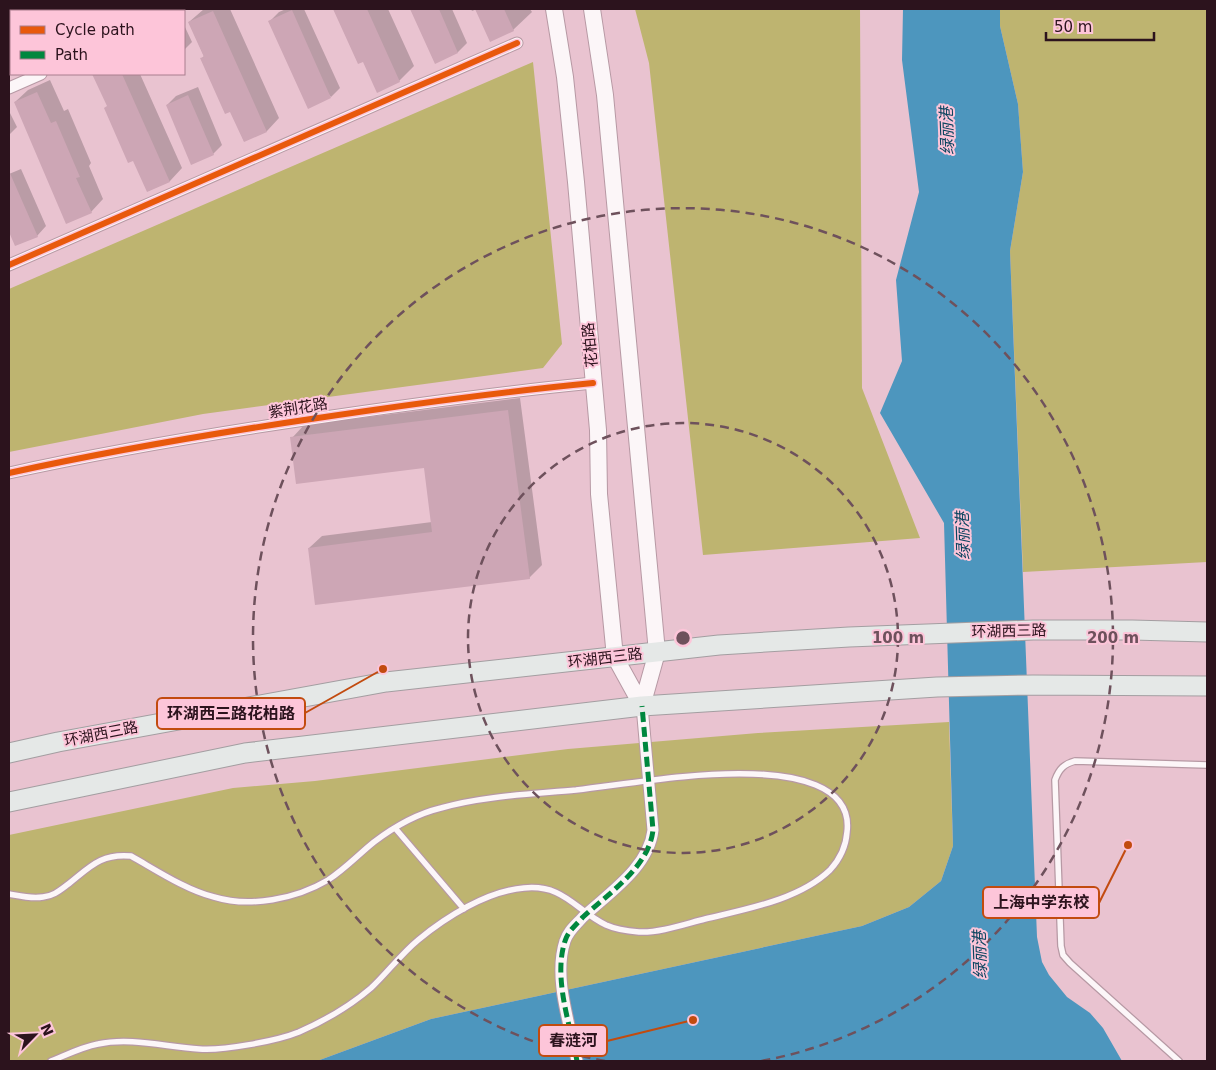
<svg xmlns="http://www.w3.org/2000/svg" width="1216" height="1070" viewBox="0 0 1216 1070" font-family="'DejaVu Sans','Noto Sans SC',sans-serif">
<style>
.green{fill:#beb470}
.water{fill:#4d96be}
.shadow{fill:#0003}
.building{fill:#cda6b5}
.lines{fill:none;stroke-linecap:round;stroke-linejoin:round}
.lane-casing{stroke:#b799a4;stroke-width:8}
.street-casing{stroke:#b799a4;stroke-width:13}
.secondary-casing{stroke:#b799a4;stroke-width:18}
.primary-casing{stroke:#a39ea1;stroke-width:21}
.lane{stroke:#fcf6f8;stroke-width:5.5}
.street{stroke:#fcf6f8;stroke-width:11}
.secondary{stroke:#fcf6f8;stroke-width:16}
.primary{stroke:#e5e8e7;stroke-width:19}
.quiet{stroke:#00873e;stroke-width:5;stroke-dasharray:10 5;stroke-linecap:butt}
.cycleway-casing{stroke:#fdc5d9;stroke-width:9}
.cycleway{stroke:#e8590c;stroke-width:6}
.ring{fill:none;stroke:#6e515c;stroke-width:2.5;stroke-dasharray:9 6}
.labels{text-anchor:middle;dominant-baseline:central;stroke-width:4;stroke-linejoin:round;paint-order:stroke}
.street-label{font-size:15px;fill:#2c131d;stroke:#fdc5d9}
.water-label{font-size:16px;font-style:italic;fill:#0b445f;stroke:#fdc5d9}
.centre{fill:#6e515c;stroke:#fdc5d9;stroke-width:2.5}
.ring-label{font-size:15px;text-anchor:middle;font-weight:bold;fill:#6e515c;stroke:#fdc5d9;stroke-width:4;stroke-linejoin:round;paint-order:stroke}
.leader{fill:none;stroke:#c24b0f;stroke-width:2}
.callout-dot{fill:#c24b0f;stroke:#fdc5d9;stroke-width:2}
.callout{fill:#fdc5d9;stroke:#c24b0f;stroke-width:2}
.callout-label{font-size:16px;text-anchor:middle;font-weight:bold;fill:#2c131d}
</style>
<rect width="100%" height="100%" fill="#e9c3d0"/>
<path class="green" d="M 635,9 L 860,9 L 862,388 L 920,538 L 703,555 L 649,63 Z
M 1000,9 L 1207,9 L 1207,562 L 1023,572 L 1010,251 L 1023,172 L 1018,104 L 1000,26 Z
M 533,62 L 562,344 L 543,368 L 203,414 L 9,452 L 9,289 Z
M 949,722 L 953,846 L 941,881 L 909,907 L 862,926 L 431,1019 L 317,1061 L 9,1061 L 9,835 L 233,788 L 315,781 L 568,749 L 758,733 Z"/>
<path class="water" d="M 903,9 L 1000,9 L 1000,26 L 1018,104 L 1023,172 L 1010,251 L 1037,937 L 1042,962 L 1049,975 L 1067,997 L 1090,1013 L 1103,1028 L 1122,1061 L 317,1061 L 431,1019 L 862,926 L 909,907 L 941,881 L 953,846 L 944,523 L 880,413 L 902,361 L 896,280 L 919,192 L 902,60 Z"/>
<path class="shadow" d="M 9,9 L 29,9 L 30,11 L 11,11 L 11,47 L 9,48 Z
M 55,9 L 97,9 L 95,11 L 57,11 Z
M 204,9 L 230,9 L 279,118 L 267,131 L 244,141 L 231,110 L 202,58 L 204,56 L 189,22 Z
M 286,9 L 304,9 L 340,88 L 331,97 L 270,21 L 279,12 Z
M 334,9 L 388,9 L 414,66 L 399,81 L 363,60 L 358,62 Z
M 412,9 L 452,9 L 467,43 L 458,52 L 435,62 Z
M 471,9 L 530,9 L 532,12 L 513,30 L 477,9 L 472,11 Z
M 184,25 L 192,42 L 184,50 Z
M 93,74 L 140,74 L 182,168 L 170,181 L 148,191 Z
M 50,80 L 64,111 L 68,109 L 91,163 L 89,166 L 103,199 L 91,212 L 15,102 L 28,90 Z
M 198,87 L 222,145 L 213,154 L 167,105 L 176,96 Z
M 9,111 L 17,127 L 9,135 Z
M 21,169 L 46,226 L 37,236 L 16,245 L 9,229 L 9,174 Z
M 520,398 L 542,565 L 529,578 L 309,548 L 322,536 L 432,522 L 425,467 L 292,438 L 304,425 Z"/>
<path class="building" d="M 333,9 L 367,9 L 400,82 L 377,93 L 363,62 L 358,64 Z
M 410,9 L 439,9 L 458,53 L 435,64 Z
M 475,9 L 504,9 L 514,31 L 490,42 Z
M 292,10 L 331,98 L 308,109 L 268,21 Z
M 213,11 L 267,132 L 244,142 L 230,112 L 225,114 L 200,58 L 204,57 L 188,22 Z
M 92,74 L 122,74 L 170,182 L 147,192 L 133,161 L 128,163 L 104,108 L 107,106 Z
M 37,92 L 51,123 L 56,121 L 80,177 L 76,178 L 92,213 L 66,224 L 14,102 Z
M 188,95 L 214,155 L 191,165 L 166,105 Z
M 9,171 L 38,237 L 15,246 L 9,232 Z
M 508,410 L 530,579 L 315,605 L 308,548 L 432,532 L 424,468 L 296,484 L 290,437 Z"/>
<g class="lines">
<g class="lane-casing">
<path id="lane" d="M 395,828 L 464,909
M 9,894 C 20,896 31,899 43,897 C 53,896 59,891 67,885 C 89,868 100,853 131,856 C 156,870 186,890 214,897 C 250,908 296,899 328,880 C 345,869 359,854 374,842 C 395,826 416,814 441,808 C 482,796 534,794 576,790 C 633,783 695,772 753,774 C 789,775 853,783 847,832 C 846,847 840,859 830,870 C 799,900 746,909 705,919 C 685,924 660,933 639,932 C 627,931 617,930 606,925 C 575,910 564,884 524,888 C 487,891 446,917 418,940 C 401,954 387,973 371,988 C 350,1006 324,1021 299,1032 C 277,1041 222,1051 199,1049 C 166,1047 131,1037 98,1044 C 82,1047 66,1055 51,1061
M 1179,1061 L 1070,963 L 1063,955 L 1061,946 L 1055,780 C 1059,769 1064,764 1075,761 L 1207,765"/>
</g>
<g class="street-casing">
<path id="street" d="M 160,11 L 163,9
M 9,88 L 41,74
M 9,265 L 517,43
M 9,473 C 109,451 210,434 311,419 C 405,405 499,392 593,383
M 577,1061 C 570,1024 553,978 565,941 C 568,931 576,925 583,917 C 609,893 649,867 653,830 L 642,706"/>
</g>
<g class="secondary-casing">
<path id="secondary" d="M 554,9 L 565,77 L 576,182 L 598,430 L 599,494 L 615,657 L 642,706
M 592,9 L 605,95 L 657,652 L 642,706"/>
</g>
<g class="primary-casing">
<path id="primary" d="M 9,753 L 58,742 L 386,682 L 719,645 L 849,637 L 1033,630 L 1132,630 L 1207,632
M 9,802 L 245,753 L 642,706 L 937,687 L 1033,685 L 1207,686"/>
</g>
<use href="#lane" class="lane"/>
<use href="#street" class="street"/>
<use href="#secondary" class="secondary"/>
<use href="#primary" class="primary"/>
<path class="quiet" d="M 577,1061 C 570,1024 553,978 565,941 C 568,931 576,925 583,917 C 609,893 649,867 653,830 L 642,706"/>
<g class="cycleway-casing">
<path id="cycleway" d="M 9,265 L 517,43
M 9,473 C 109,451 210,434 311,419 C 405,405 499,392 593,383"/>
</g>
<use href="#cycleway" class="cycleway"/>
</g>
<g class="ring">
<circle cx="683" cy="638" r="215"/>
<path d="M605 1061A430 430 0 1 1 761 1061"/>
</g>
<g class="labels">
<g class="street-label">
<text transform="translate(590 345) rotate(-95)">花柏路</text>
<text transform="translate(298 408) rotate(-9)">紫荆花路</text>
<text transform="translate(1009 631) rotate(-1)">环湖西三路</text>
<text transform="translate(605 658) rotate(-7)">环湖西三路</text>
<text transform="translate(101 734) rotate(-11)">环湖西三路</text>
</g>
<g class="water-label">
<text transform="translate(947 131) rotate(-92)">绿丽港</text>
<text transform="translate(963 536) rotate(-92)">绿丽港</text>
<text transform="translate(980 955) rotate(-92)">绿丽港</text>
</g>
</g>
<circle cx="683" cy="638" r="8" class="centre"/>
<g class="ring-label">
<text x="898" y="643">100 m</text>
<text x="1113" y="643">200 m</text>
</g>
<path class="leader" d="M383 669L305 713M1128 845L1099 903M693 1020L607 1041"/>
<g class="callout-dot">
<circle cx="383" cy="669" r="5"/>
<circle cx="1128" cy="845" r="5"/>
<circle cx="693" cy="1020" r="5"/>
</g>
<g class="callout">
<rect x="157" y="698" width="148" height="31" rx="5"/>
<rect x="983" y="887" width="116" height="31" rx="5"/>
<rect x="539" y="1025" width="68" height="31" rx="5"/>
</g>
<g class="callout-label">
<text x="231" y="719">环湖西三路花柏路</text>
<text x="1041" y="908">上海中学东校</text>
<text x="573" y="1046">春涟河</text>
</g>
<rect width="1216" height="1070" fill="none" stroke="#2c131d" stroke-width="20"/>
<rect x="10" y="10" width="175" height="65" fill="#fdc5d9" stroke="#a97e8e"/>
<rect x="20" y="26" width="25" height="8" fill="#e8590c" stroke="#a97e8e"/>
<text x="55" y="35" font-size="15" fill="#2c131d">Cycle path</text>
<rect x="20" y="51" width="25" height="8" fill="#00873e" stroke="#a97e8e"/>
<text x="55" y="60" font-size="15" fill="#2c131d">Path</text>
<g transform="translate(35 1035) rotate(66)" stroke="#fdc5d9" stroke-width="4" paint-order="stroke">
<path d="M0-4L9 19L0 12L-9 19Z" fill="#2c131d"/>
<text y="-8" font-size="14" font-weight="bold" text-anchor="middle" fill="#2c131d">N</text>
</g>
<path d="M1046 32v8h108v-8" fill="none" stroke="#2c131d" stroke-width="2.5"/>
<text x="1054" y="32" font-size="15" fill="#2c131d" stroke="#fdc5d9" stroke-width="4" paint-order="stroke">50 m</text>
</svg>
